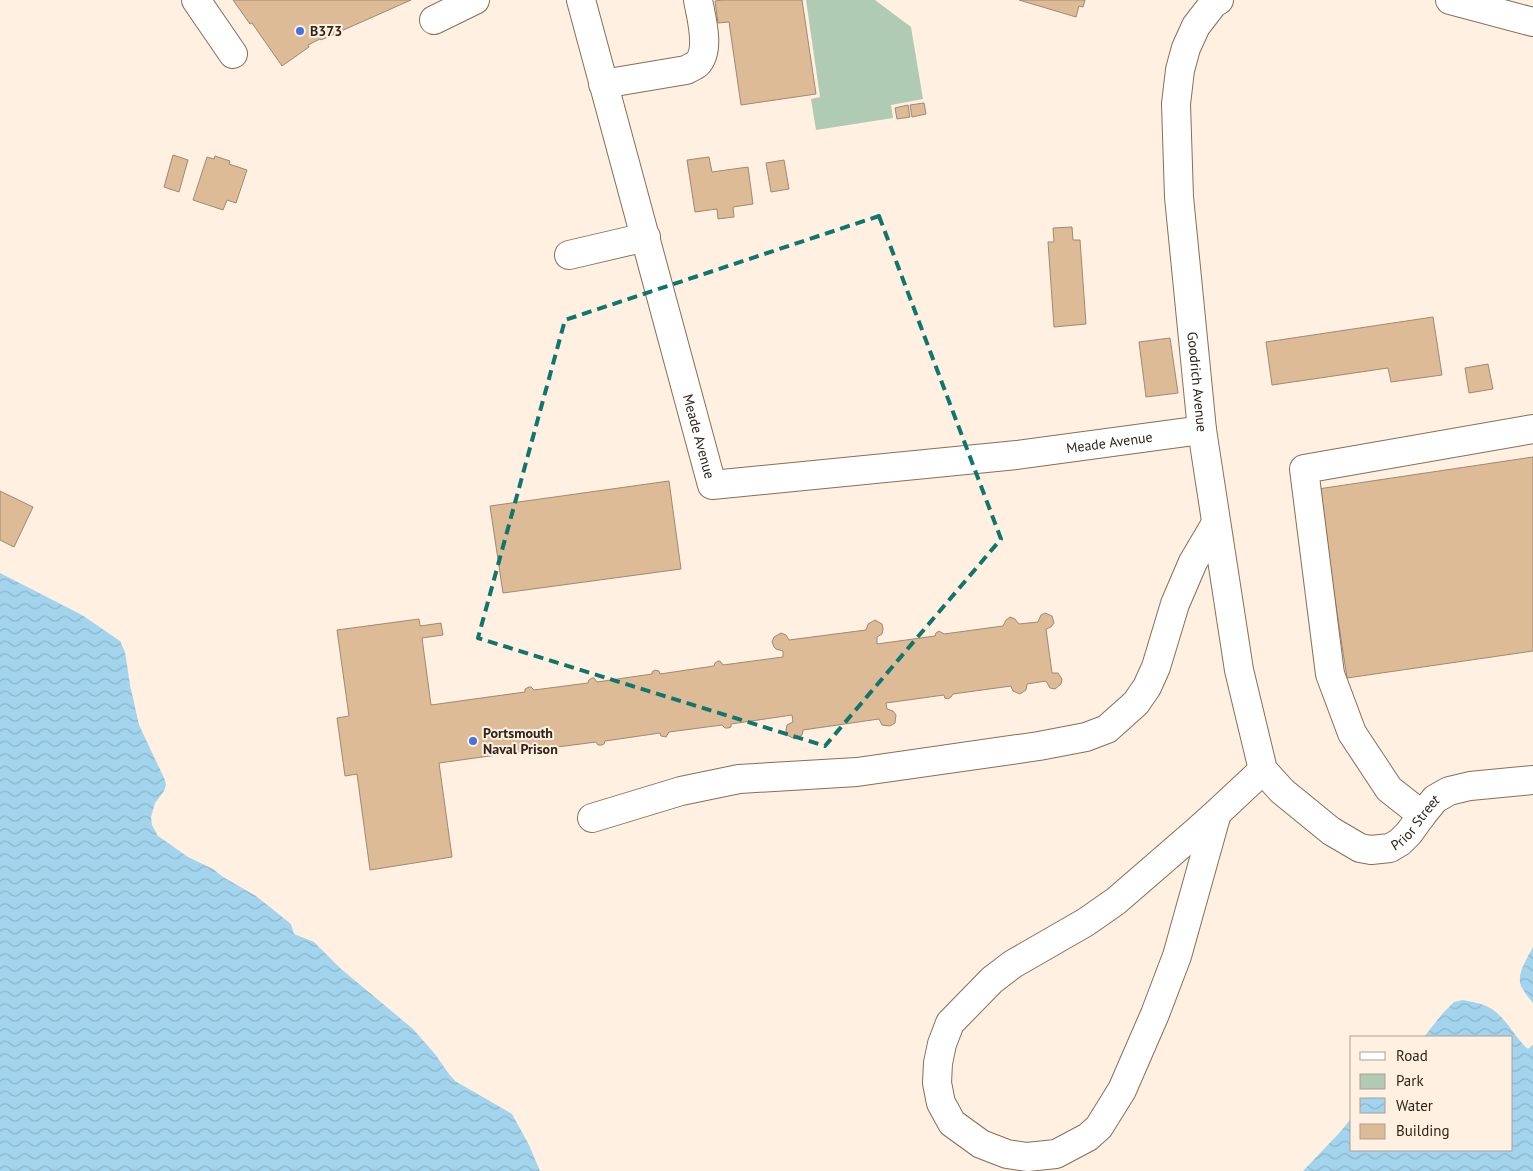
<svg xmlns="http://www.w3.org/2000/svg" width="1533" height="1171" viewBox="0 0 1533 1171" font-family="'PT Sans',sans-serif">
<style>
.green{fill:#afcbb4}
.water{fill:url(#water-waves)}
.building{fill:#dcbb96;stroke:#9f8971}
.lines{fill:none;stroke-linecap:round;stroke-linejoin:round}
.minor-casing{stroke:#856f58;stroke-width:30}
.minor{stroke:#fff;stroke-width:28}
.marked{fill:none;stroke:#0f766e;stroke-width:4;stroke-dasharray:10 6;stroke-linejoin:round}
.poi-dot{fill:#3f74e4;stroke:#fff0e1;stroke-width:2}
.labels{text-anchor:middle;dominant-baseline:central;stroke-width:4;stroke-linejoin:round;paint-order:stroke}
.poi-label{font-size:14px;font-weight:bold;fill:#2d241a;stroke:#fff0e1;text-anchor:start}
.street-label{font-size:14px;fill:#2d241a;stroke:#fff0e1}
</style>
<defs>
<pattern id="water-waves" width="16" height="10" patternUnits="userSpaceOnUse" patternTransform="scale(1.25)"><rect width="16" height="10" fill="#a2d4ed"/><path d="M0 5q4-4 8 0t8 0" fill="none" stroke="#8cb6cb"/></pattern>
</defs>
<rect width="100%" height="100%" fill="#fff0e1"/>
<path class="green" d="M 806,0 L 875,0 L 911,27 L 923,99 L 891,105 L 893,118 L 816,130 L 811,99 L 820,97 Z"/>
<path class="water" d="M 0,573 L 82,615 L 120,641 L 125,652 L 130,685 L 139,725 L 165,780 L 166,785 L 164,791 L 155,803 L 151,817 L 152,825 L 158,836 L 188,857 L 213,869 L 223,877 L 256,896 L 291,924 L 294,934 L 314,942 L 340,968 L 413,1029 L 435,1054 L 449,1074 L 455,1081 L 512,1114 L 529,1145 L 540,1171 L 0,1171 Z
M 1533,947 L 1533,1003 C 1529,998 1524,992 1521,986 C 1516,974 1528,957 1533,947 Z
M 1463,1000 C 1472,1002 1482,1003 1490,1008 C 1506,1017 1514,1037 1528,1049 L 1533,1045 L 1533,1171 L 1303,1171 L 1342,1130 L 1352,1117 L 1352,1150 L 1512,1150 L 1512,1037 L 1424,1037 L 1443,1013 L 1454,1002 Z"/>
<path class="building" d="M 233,0 L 411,0 L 321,40 L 320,39 L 308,45 L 309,47 L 282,66 L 252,23 L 250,24 Z
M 722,0 L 802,0 L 816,94 L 741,105 L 729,22 L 718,23 L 715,1 Z
M 1019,0 L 1085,0 L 1083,7 L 1079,6 L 1076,17 Z
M 924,103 L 926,114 L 912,117 L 910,105 Z
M 908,105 L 910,117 L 897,119 L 895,108 Z
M 173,155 L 188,160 L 179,192 L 164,187 Z
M 215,156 L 230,161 L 229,164 L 247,170 L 236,203 L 227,200 L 223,210 L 193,200 L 207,157 L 214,159 Z
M 709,157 L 712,172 L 748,167 L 753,204 L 733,207 L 734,217 L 718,219 L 717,209 L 695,212 L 687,160 Z
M 784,160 L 789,189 L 771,192 L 766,163 Z
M 1072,227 L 1073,240 L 1080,240 L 1086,324 L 1054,327 L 1048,242 L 1054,242 L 1053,228 Z
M 1433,317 L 1442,375 L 1391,382 L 1388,368 L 1272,385 L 1266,342 Z
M 1170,338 L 1178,393 L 1146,397 L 1139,342 Z
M 1488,364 L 1493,389 L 1469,393 L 1465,368 Z
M 1533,457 L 1533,651 L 1347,678 L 1318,489 Z
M 669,481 L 681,569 L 503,593 L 490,506 Z
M 0,491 L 33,507 L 14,547 L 0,540 Z
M 1045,613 L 1052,616 L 1054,623 L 1051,627 L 1046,629 L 1052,673 L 1058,673 L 1062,679 L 1061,684 L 1055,689 L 1050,688 L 1046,681 L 1027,684 L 1026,690 L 1020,694 L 1013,691 L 1011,686 L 953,694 L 951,697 L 948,699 L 945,698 L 944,695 L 886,703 L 887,709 L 893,711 L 896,715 L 895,723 L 890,726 L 882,725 L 879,719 L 803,730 L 802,735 L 795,739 L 787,735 L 786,730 L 787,725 L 793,722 L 792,715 L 731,724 L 731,727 L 728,728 L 725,728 L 722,725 L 669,732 L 666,737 L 661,736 L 660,733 L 605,741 L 604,744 L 602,745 L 598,745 L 596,742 L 542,749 L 541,753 L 538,754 L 536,754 L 533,750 L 439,763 L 452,857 L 370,870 L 357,774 L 345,776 L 337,718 L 349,716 L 337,630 L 419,619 L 420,626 L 441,623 L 443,635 L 422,638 L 431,705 L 525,692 L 525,689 L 529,687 L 531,687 L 534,690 L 588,683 L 589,680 L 592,678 L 594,678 L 597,682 L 652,674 L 652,672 L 655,670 L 659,671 L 660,674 L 714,666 L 715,663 L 718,661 L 720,661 L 723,665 L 783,657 L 783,651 L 776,649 L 774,647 L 772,642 L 774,637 L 781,633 L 786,635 L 789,640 L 866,630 L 868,624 L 875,620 L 882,624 L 883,629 L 882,634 L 877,637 L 877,644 L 935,636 L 936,633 L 939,631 L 944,634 L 1003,626 L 1006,620 L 1010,617 L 1015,619 L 1019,624 L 1038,622 L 1041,615 Z"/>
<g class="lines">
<g class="minor-casing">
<g id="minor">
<path d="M 196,0 L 233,54"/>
<path id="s1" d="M 581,0 L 712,485 L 1017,455 L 1202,430"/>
<path id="s2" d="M 1219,0 L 1213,4 L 1196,26 L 1186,48 L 1180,70 L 1176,104 L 1179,197 L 1202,430 L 1239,670 L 1263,770 L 1282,791 L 1331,831 L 1360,848 L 1371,850 L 1390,848 L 1400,842 L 1409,833 L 1422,815 L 1435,799 L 1449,791 L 1470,786 L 1533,780"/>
<path d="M 1450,0 L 1533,22"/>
<path d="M 434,20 L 475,0"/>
<path d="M 603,84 L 686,70 C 690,68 694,66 697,64 C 711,50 701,17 698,0"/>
<path d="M 569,255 L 646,237"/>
<path d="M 1217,813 L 1177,956 L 1155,1014 L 1122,1090 L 1099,1127 L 1088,1137 L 1056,1154 L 1027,1157 L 1007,1154 L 981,1144 L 952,1123 L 941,1103 L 937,1083 L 938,1063 L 942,1044 L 950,1023 L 992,980 L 1013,964 L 1086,922 L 1116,901 L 1198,830 L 1217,813 L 1263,770"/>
<path d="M 1422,815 L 1389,789 L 1352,733 L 1330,674 L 1304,469 L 1533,429"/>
<path d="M 592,818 L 681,791 L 739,779 L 857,772 L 1039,746 L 1086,737 L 1107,729 L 1136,703 L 1147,687 L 1156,667 L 1175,604 L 1193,562 L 1216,523"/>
</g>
</g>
<use href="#minor" class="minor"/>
</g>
<path class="marked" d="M 879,216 L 1001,539 L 825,746 L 478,638 L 565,320 Z"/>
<g class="poi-dot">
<circle cx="300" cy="31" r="5"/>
<circle cx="473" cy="741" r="5"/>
</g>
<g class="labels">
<g class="poi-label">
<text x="310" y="31">B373</text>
<text x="483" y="733">Portsmouth<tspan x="483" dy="16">Naval Prison</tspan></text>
</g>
<g class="street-label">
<text stroke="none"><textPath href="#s2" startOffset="395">Goodrich Avenue</textPath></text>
<text stroke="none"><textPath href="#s1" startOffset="452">Meade Avenue</textPath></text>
<text stroke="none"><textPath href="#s1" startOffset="902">Meade Avenue</textPath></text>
<text stroke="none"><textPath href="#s2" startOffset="981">Prior Street</textPath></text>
</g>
</g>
<rect x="1350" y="1036" width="162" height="115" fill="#fff0e1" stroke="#ab9e91"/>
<rect x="1360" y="1052" width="25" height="8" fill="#ffffff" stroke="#ab9e91"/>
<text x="1396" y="1061" font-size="15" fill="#2d241a">Road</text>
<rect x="1360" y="1074" width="25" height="15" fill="#afcbb4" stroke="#ab9e91"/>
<text x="1396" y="1086" font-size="15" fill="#2d241a">Park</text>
<rect x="1360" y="1098" width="25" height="15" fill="url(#water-waves)" stroke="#ab9e91"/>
<text x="1396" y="1111" font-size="15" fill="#2d241a">Water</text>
<rect x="1360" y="1124" width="25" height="15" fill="#dcbb96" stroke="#ab9e91"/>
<text x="1396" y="1136" font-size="15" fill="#2d241a">Building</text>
</svg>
